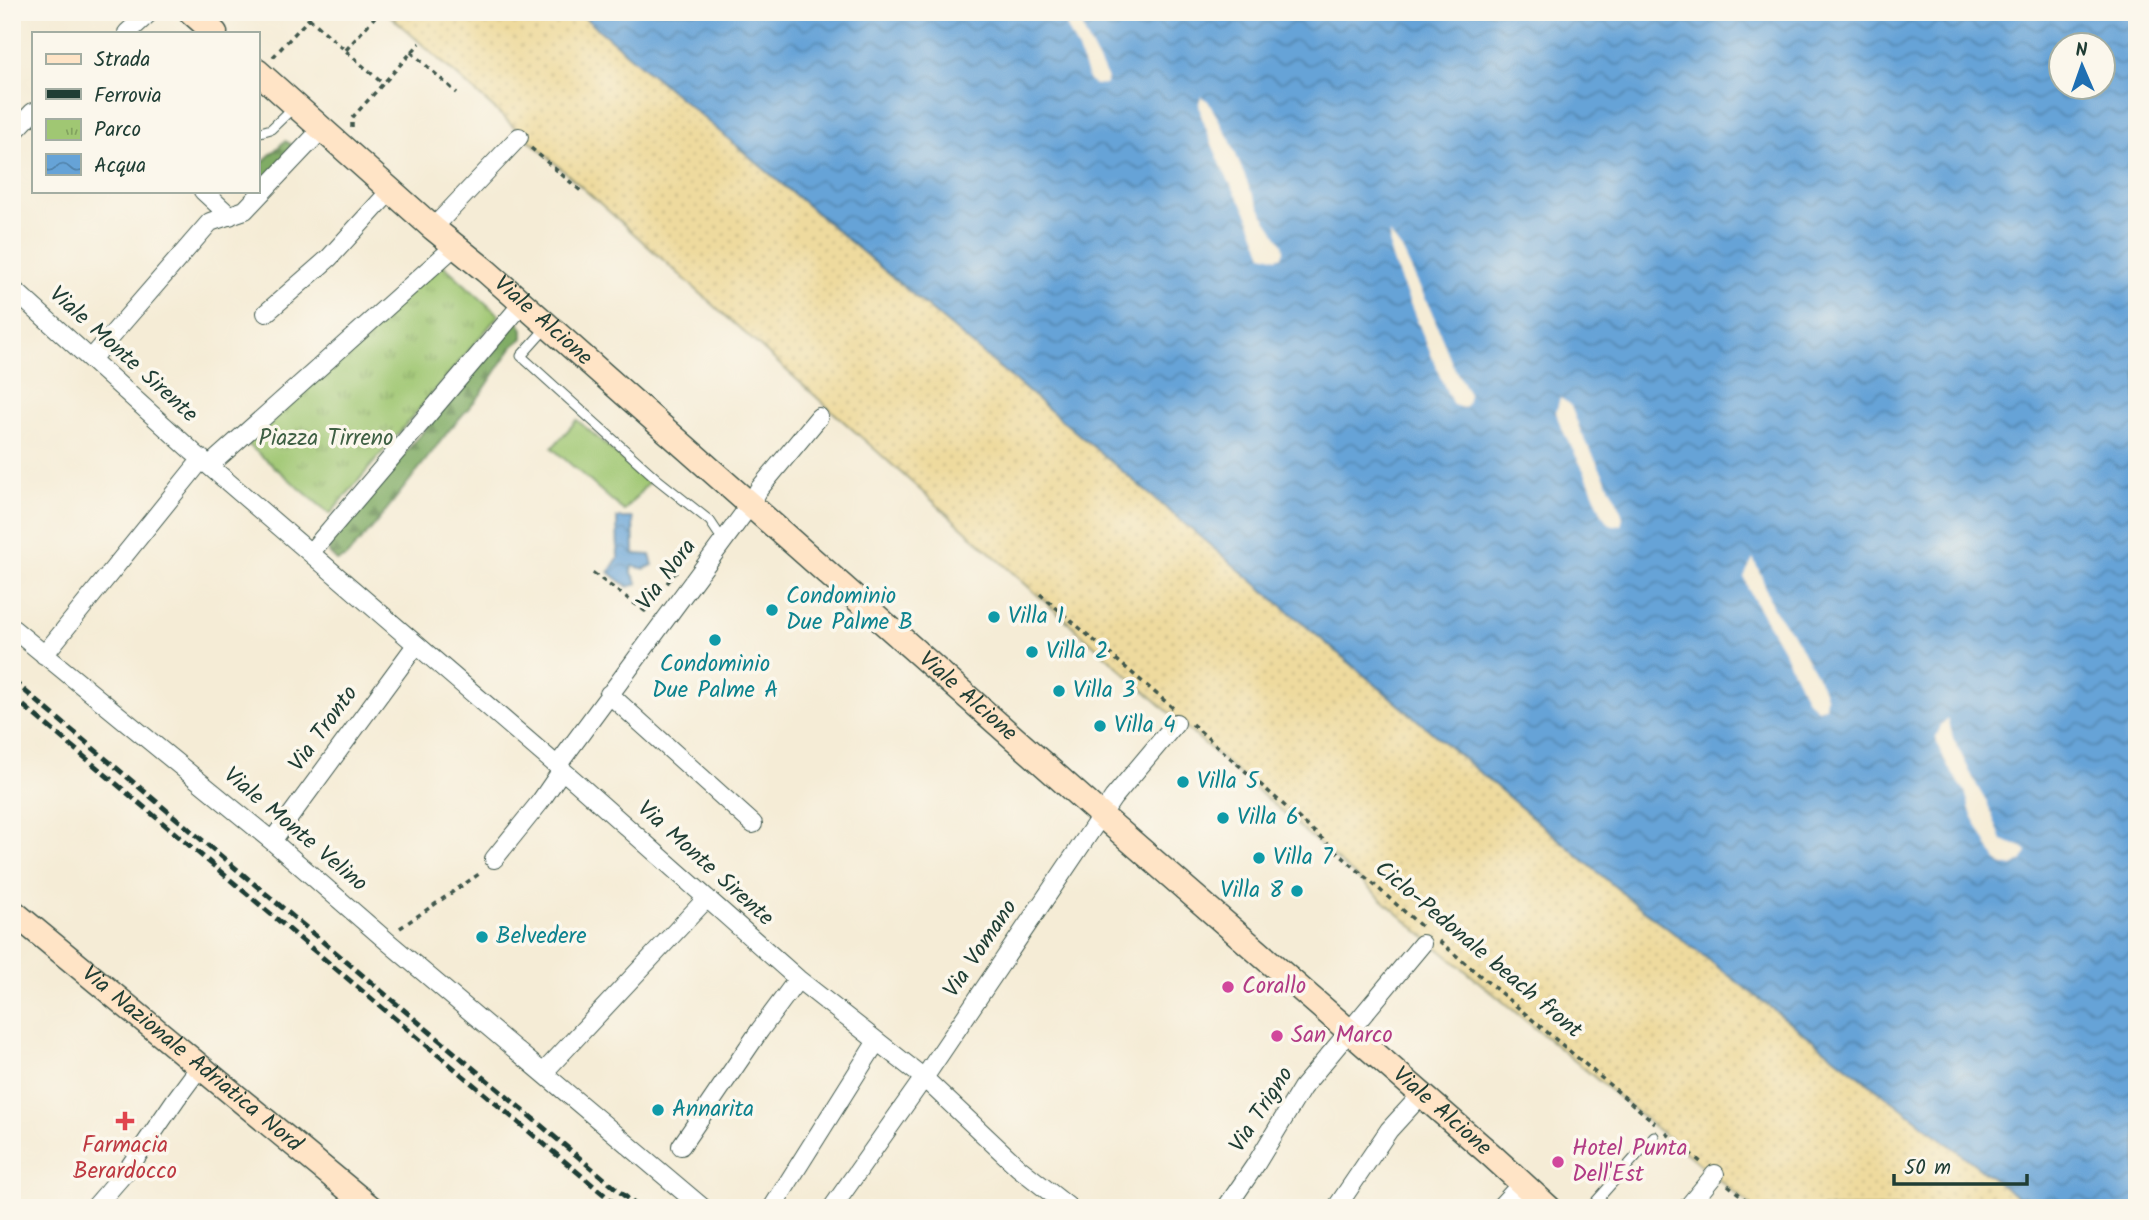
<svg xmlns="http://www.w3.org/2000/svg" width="2149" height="1220" viewBox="0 0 2149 1220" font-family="Kalam,sans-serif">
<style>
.grass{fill:#a0c773;stroke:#608254;stroke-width:2}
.forest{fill:url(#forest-firs);stroke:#50744c;stroke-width:2}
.sand{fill:url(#sand-dots);stroke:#868c69;stroke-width:2}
.park{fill:url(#park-tufts);stroke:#608254;stroke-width:2}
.water{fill:url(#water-waves);stroke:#427086;stroke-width:2;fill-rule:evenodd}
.pier{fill:#f5ecd6}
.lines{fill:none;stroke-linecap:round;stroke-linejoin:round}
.lane-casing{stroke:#3f574c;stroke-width:11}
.street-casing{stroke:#3f574c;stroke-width:20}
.secondary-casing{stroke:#3f574c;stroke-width:27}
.path{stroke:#3f574c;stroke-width:3.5;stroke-dasharray:5 5;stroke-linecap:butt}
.lane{stroke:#fff;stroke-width:9}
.street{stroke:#fff;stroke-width:18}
.secondary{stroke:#ffe4c6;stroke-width:24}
.rail{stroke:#1f3d34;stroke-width:5;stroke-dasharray:10 5;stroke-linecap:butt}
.culture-dot{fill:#0f9aa8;stroke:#fbf7ec;stroke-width:2.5}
.hotel-dot{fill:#d1479c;stroke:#fbf7ec;stroke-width:2.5}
.health-dot{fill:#e0444e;stroke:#fbf7ec;stroke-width:2.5}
.labels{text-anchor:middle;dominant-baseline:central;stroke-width:7;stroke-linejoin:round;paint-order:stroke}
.street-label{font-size:23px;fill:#1f3d34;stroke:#fbf7ec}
.park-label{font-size:23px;fill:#3f6044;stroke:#fbf7ec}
.culture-label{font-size:23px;fill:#0d838f;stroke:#fbf7ec;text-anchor:start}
.hotel-label{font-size:23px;fill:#b23c85;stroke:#fbf7ec;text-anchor:start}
.health-label{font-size:23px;fill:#be3a42;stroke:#fbf7ec}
</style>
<defs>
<pattern id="forest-firs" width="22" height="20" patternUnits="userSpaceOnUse" patternTransform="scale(1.75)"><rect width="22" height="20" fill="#80ac65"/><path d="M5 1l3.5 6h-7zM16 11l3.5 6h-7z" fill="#688d54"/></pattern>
<pattern id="sand-dots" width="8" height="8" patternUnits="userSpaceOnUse" patternTransform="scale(1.75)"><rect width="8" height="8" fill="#eeda9e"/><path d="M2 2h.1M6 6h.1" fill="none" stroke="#ccbc89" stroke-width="1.8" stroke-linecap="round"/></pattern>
<pattern id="park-tufts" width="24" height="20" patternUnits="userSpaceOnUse" patternTransform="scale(1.75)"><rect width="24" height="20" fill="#a0c773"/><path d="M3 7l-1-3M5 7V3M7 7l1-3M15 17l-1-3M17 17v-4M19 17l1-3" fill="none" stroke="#82a35f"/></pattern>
<pattern id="water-waves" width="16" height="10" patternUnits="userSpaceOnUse" patternTransform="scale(1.75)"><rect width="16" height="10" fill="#66a3d7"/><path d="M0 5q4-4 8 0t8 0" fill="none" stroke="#5386af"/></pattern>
</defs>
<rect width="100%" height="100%" fill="#fbf7ec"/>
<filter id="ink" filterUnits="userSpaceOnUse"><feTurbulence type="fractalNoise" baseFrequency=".0143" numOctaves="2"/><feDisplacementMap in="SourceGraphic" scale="14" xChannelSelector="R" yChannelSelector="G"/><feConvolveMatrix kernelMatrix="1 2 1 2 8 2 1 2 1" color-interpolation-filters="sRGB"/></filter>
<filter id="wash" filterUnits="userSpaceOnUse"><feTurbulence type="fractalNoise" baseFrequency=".00686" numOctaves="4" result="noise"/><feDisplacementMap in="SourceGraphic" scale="28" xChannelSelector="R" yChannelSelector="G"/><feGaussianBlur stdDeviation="1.57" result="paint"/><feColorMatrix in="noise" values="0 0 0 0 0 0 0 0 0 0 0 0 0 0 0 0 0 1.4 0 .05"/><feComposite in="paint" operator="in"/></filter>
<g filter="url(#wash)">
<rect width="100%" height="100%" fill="#f5ecd6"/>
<path class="grass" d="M 577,420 L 649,482 L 624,511 L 552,448 Z"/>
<path class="forest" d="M 285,141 L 291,144 L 293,150 L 257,190 L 257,167 Z
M 517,320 L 523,329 L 523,338 L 513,346 L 481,394 L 451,428 L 373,527 L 346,557 L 337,561 L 329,553 L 330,542 Z"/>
<path class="sand" d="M 386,12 L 578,12 L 1632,901 L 2032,1208 L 1753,1208 L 1427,939 L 1173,716 Z"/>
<path class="park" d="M 441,263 L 499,315 L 330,514 L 245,442 Z"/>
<path class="water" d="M 578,12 L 2137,12 L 2137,1208 L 2032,1208 L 1632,901 ZM 2062,46 L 2104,46 L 2104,88 L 2062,88 Z
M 617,518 L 633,518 L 634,554 L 650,555 L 653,565 L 645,569 L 632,566 L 631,571 L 638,584 L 628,587 L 609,572 L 618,558 Z"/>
<path class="pier" d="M 1060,12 L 1079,12 L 1085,34 L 1108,79 L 1105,84 L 1095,85 L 1089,81 L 1080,55 Z
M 1201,96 L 1208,101 L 1230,140 L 1249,187 L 1267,221 L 1283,244 L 1284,251 L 1282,256 L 1277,258 L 1263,254 L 1247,213 L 1226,176 L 1212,144 L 1201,115 L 1199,103 Z
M 1389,233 L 1402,250 L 1434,317 L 1452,364 L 1469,394 L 1467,404 L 1463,408 L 1453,405 L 1441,379 L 1394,264 L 1390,251 Z
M 1560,398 L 1570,404 L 1581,432 L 1619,505 L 1623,518 L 1621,525 L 1616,526 L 1608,523 L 1603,516 L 1586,475 L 1560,425 L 1556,412 Z
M 1753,558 L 1761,575 L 1773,609 L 1793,634 L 1821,683 L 1826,696 L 1825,707 L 1817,709 L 1807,700 L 1783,650 L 1748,589 L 1744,577 Z
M 1948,719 L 1953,738 L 1977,786 L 1987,803 L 2002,840 L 2022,847 L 2027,851 L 2023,860 L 2013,866 L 2003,866 L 1996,861 L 1971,813 L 1965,791 L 1950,770 L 1938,747 L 1936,737 L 1941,726 Z"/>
</g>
<g filter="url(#ink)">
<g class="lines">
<g class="lane-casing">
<path id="lane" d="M 257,133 L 271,129 L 295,106
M 547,327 L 521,356 L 657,479 L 710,521 L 718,533 L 724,538
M 1590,1208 L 1654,1136"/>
</g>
<g class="street-casing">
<path id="street" d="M 127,33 L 150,12
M 12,134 L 33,112
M 203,191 L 230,216
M 433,228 L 519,137
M 12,288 L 193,452 L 576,782 L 798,979 L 924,1078 L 1019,1168 L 1070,1208
M 266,313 L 329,258 L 391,190
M 91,359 L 210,222 L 245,210 L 322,129
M 210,465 L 455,246
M 311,552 L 522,304
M 12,628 L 272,841 L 388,942 L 703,1208
M 44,655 L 202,459
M 609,694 L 753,824
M 557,766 L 750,505 L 759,489 L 819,417
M 272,841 L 416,645
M 494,859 L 540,802 L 562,770
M 544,1072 L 707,898
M 681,1146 L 760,1030 L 798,979
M 94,1208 L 128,1169 L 176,1099 L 199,1068
M 772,1208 L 877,1041
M 832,1208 L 928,1072 L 1113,798 L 1176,723
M 1226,1208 L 1256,1164 L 1302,1088 L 1422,944
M 1336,1208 L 1389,1130 L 1421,1095
M 1499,1208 L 1522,1183
M 1687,1208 L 1715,1174"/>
</g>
<g class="secondary-casing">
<g id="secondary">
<path d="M 191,12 L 215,33"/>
<path id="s1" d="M 257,71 L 433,228 L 486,271 L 1101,815 L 1490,1154 L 1549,1208"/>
<path id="s2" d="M 12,911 L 371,1208"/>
</g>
</g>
<path class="path" d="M 309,18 L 382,83
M 346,50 L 379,12
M 411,52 L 457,93
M 273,57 L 315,12
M 352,128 L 352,118 L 420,43
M 531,148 L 582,192
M 593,573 L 645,611 L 675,573 L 679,571
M 1040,594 L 1173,708
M 1192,724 L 1422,927
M 400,928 L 482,872
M 1439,941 L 1655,1123
M 1666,1133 L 1703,1164
M 1728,1185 L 1756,1208"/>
<use href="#lane" class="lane"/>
<use href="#street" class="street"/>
<use href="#secondary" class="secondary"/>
<path class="rail" d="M 12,680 L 639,1208
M 12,696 L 620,1208"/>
</g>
</g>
<g class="culture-dot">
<circle cx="772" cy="610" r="7"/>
<circle cx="994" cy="617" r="7"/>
<circle cx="715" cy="640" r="7"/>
<circle cx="1032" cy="652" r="7"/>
<circle cx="1059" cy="691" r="7"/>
<circle cx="1100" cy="726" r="7"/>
<circle cx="1183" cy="782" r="7"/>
<circle cx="1223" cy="818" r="7"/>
<circle cx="1259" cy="858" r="7"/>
<circle cx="1297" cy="891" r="7"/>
<circle cx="482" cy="937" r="7"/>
<circle cx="658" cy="1110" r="7"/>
</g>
<g class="hotel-dot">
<circle cx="1228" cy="987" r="7"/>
<circle cx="1277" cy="1036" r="7"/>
<circle cx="1558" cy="1162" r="7"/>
</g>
<path class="health-dot" d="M121.5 1110.5h7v7h7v7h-7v7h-7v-7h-7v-7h7z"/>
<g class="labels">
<g class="street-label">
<text stroke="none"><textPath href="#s1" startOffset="380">Viale Alcione</textPath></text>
<text transform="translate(123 355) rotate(42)">Viale Monte Sirente</text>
<text transform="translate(667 575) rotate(-53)">Via Nora</text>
<text stroke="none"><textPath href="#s1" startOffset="947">Viale Alcione</textPath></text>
<text transform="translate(324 729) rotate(-54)">Via Tronto</text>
<text transform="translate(295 830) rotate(40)">Viale Monte Velino</text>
<text transform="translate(705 864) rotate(42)">Via Monte Sirente</text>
<text transform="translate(981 949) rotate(-56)">Via Vomano</text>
<text transform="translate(1478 950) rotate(40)">Ciclo-Pedonale beach front</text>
<text stroke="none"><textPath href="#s2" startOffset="233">Via Nazionale Adriatica Nord</textPath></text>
<text transform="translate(1262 1110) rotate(-57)">Via Trigno</text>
<text stroke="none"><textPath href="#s1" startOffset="1577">Viale Alcione</textPath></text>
</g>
<g class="park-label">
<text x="326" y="439">Piazza Tirreno</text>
</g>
<g class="culture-label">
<text x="786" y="597">Condominio<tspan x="786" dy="26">Due Palme B</tspan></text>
<text x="1008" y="617">Villa 1</text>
<text x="1046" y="652">Villa 2</text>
<text x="715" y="665" text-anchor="middle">Condominio<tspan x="715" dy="26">Due Palme A</tspan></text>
<text x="1073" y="691">Villa 3</text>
<text x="1114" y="726">Villa 4</text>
<text x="1197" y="782">Villa 5</text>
<text x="1237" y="818">Villa 6</text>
<text x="1273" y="858">Villa 7</text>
<text x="1283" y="891" text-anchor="end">Villa 8</text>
<text x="496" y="937">Belvedere</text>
<text x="672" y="1110">Annarita</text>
</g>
<g class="hotel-label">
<text x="1242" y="987">Corallo</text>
<text x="1291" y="1036">San Marco</text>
<text x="1572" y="1149">Hotel Punta<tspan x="1572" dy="26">Dell'Est</tspan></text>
</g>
<g class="health-label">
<text x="125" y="1146">Farmacia<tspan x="125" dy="26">Berardocco</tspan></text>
</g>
</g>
<rect width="2149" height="1220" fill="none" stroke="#fbf7ec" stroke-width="42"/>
<rect x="32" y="32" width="228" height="161" fill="#fbf7ec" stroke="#a3ada2" stroke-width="2"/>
<rect x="46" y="54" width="35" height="10" fill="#ffe4c6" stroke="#a3ada2" stroke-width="2"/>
<text x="94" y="66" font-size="21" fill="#1f3d34">Strada</text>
<rect x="46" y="89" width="35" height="10" fill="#1f3d34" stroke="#a3ada2" stroke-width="2"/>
<text x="94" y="102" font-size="21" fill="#1f3d34">Ferrovia</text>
<rect x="46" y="119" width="35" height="21" fill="url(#park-tufts)" stroke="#a3ada2" stroke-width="2"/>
<text x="94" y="136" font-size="21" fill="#1f3d34">Parco</text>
<rect x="46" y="154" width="35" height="21" fill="url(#water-waves)" stroke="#a3ada2" stroke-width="2"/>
<text x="94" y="172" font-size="21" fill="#1f3d34">Acqua</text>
<g transform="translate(2082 66) rotate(358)"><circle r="33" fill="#fbf7ec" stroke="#a3ada2" stroke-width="2"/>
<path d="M0-5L12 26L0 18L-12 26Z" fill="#1f6fb2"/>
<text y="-10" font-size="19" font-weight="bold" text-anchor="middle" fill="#1f3d34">N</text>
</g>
<path d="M1894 1174v10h133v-10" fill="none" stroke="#1f3d34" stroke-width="3.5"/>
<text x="1904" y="1174" font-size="21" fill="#1f3d34" stroke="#fbf7ec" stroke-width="5" paint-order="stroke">50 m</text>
</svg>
